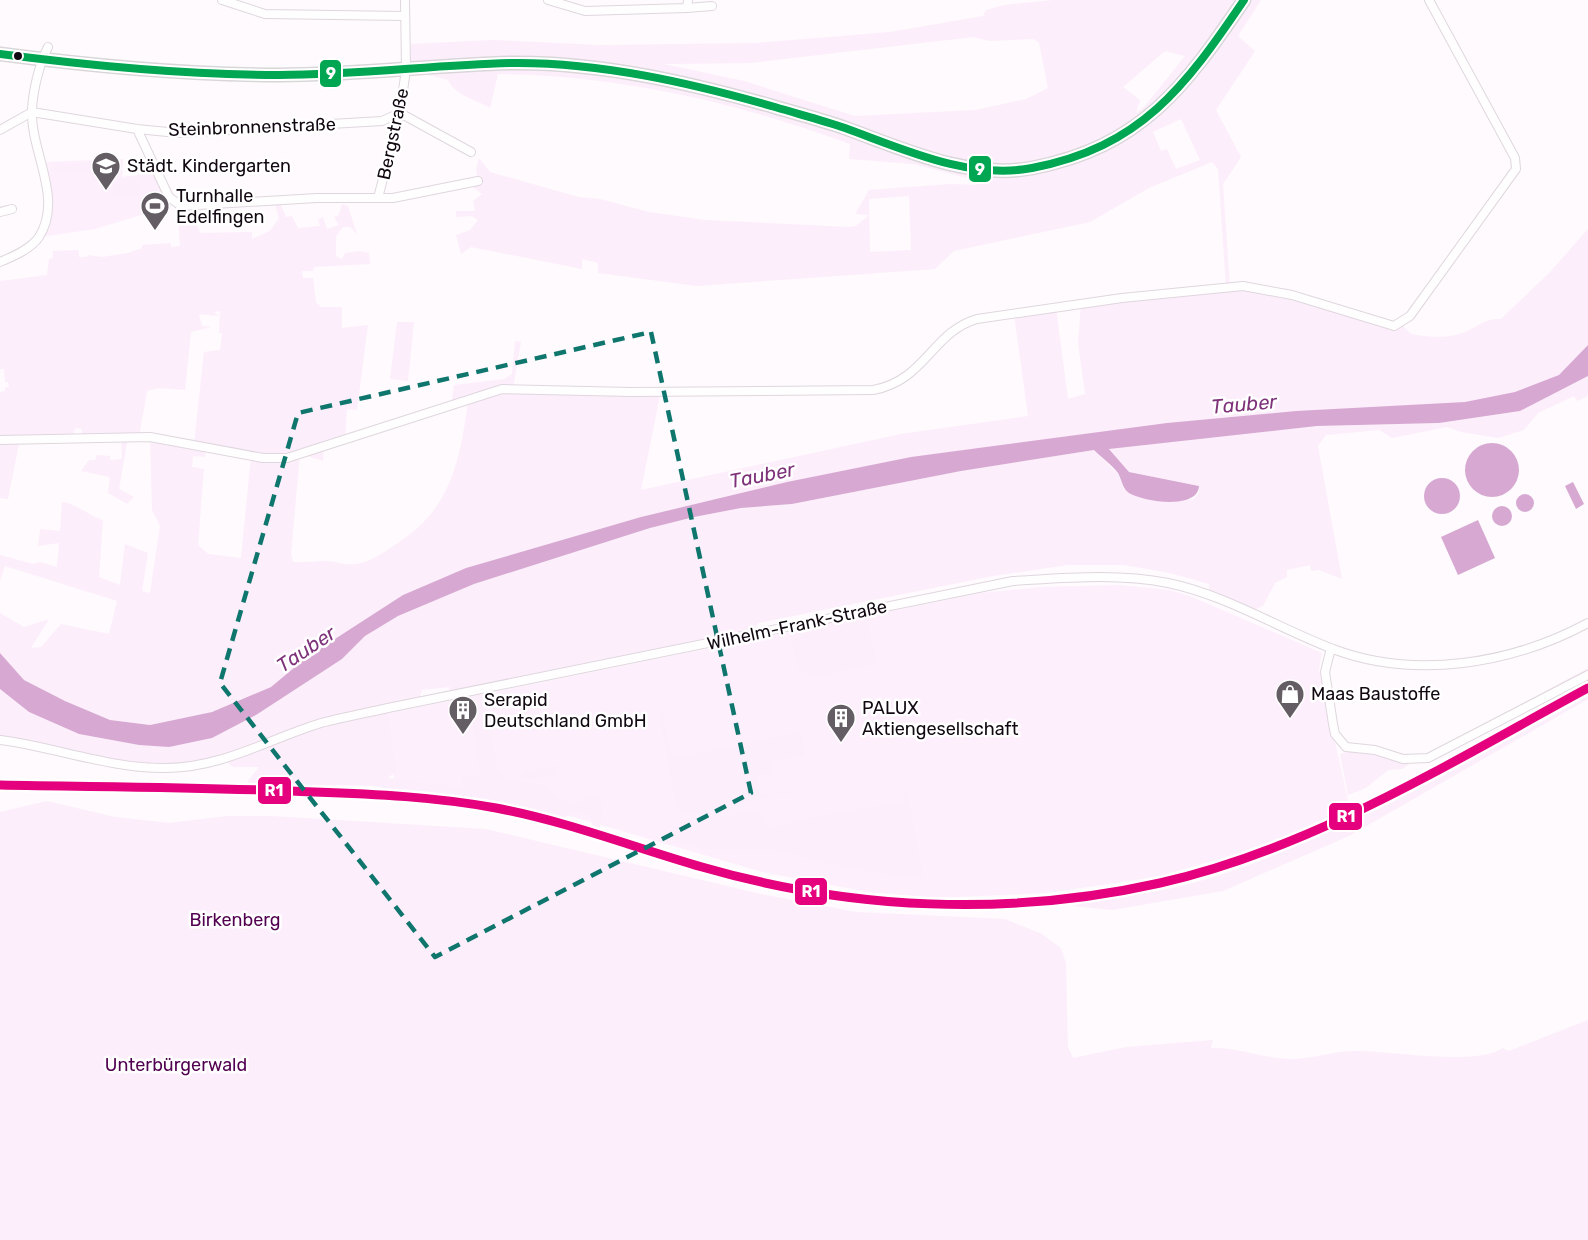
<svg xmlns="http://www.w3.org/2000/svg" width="1588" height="1240" viewBox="0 0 1588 1240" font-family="Rubik,sans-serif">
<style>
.built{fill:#fdf0fc}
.green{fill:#fdeefb;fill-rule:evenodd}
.water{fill:#d7a9d2}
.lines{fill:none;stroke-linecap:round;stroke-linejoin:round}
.street-casing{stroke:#dfd7de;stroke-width:10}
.primary-casing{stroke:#d9d6d8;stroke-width:15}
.street{stroke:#fffeff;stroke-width:8}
.primary{stroke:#e0e6e5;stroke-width:12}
.bus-1-casing{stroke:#fff;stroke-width:12}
.bus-1{stroke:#00a651;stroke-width:8}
.rail-1-casing{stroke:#fff;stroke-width:14}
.rail-1{stroke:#e5007d;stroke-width:9}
.marked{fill:none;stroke:#0f766e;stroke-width:4.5;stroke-dasharray:12 8;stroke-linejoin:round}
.bus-dot{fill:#110811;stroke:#fff;stroke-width:2}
.labels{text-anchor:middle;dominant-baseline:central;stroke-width:5;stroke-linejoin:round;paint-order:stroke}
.street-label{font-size:18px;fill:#110811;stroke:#fff}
.poi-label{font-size:18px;fill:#110811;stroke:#fff;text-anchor:start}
.park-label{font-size:18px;fill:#520050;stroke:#fff}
.water-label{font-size:20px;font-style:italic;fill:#7e327a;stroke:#fff}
.line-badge{stroke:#fff;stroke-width:2}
.badge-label{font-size:16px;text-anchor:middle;font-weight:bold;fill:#fff}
</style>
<rect width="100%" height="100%" fill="#fefafd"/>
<path class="built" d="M 123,159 L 122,177 L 153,173 L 171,206 L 95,229 L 41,237 L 51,212 L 44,162 Z
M 1119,585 L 1169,590 L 1190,596 L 1322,653 L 1319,670 L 1350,809 L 1255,849 L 1156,877 L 1047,893 L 938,898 L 869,892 L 762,872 L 574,817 L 489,798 L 395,786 L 385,714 L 980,593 L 1040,587 Z"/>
<path class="green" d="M 1053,0 L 1261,0 L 1238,36 L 1255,51 L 1216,110 L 1241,157 L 1223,184 L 1230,287 L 1243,286 L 1401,324 L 1411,334 C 1427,337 1446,339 1462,333 C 1478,328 1483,318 1501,319 L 1550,272 L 1588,229 L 1588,345 C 1579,355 1569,368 1559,375 C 1516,400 1449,404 1401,408 L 787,482 L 641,517 L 466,568 L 403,595 L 307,657 L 271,687 L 212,712 L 150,725 L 110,720 L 65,701 L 24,680 L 0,653 L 0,613 L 24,627 L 49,619 L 31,648 L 41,647 L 61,624 L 109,634 L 117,601 L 5,566 L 0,581 L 0,555 L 33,564 L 40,562 L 57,567 L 59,543 L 38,546 L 40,529 L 60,531 L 62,502 C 75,503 89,516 103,520 L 99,577 L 120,585 L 125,544 L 148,553 L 142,591 L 150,593 L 160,526 L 152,510 L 150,437 L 194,444 L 204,352 L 220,350 L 222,333 L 219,333 L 220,311 L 214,312 L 219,316 L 199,314 L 202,326 L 211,327 L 191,332 L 185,390 L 159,388 L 147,391 L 139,437 L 128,437 L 119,489 L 134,497 L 127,504 L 108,493 L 110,477 L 81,471 L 89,460 L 95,460 L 97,455 L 110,456 L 110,460 L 122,459 L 121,437 L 81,438 L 82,429 L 75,428 L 73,438 L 20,439 L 8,499 L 0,498 L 0,392 L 5,391 L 5,387 L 9,387 L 8,382 L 5,382 L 4,369 L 0,369 L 0,281 L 47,275 L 49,259 L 53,258 L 53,251 L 79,250 L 79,257 L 86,257 L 89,255 L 102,257 L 128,253 L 142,248 L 142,245 L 171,243 L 171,247 L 180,246 L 178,218 L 194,217 L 200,233 L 252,232 L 252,239 L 270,231 L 279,218 L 275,205 L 265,206 L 265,201 L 279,200 L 286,217 L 292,216 L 298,228 L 320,226 L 318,220 L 323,217 L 327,229 L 339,225 L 334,217 L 339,215 L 342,204 L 348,206 L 357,234 L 350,227 L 343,227 L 336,236 L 336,256 L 342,259 L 345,253 L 360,251 L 369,253 L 370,264 L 314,267 L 313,271 L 302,271 L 303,278 L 313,278 L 316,302 L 321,307 L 342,307 L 342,328 L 368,325 L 357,410 L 347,409 L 345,438 L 324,445 L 323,461 L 300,454 L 291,554 L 293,562 C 304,563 314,561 325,561 C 336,561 345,566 356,564 C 371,562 381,554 393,546 C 450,512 459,464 468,403 L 451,407 L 454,385 L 504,379 L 512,374 L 515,341 L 521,342 L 513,388 L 661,391 L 641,490 L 901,434 L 1028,416 L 1014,314 L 1056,308 L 1068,399 L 1085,394 L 1078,343 L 1081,304 L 1226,287 L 1218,169 L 1212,162 L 1149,188 L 1090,222 L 954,251 L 935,269 L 697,286 L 598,273 L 598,263 L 582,259 L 582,269 L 471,247 L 461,254 L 456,235 L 470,230 L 478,220 L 472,216 L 456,217 L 456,211 L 475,211 L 473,201 L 482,194 L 473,187 L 478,181 L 476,170 L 479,158 L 490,172 L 578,197 L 600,199 L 649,212 L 705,220 L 849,227 L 856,226 L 869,215 L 855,214 L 869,190 L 950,184 L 977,185 L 971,179 L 913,164 L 849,159 L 850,144 C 736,102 619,75 498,74 L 490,108 C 474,98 458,98 448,80 L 406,69 L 404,55 L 410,55 L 411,44 L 494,40 L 600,45 L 756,43 L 890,32 L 983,16 L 986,10 L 1004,5 ZM 974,37 L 989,41 L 1034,39 L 1039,43 L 1048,88 L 1026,99 L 975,110 L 855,116 L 744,81 L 664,64 L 750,63 ZM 1165,51 L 1185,56 L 1145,106 L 1136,113 L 1140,100 L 1123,87 ZM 1181,119 L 1200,160 L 1176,169 L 1167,149 L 1161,151 L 1153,132 ZM 909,196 L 911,250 L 870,252 L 869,199 ZM 206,447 L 251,456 L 241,558 L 208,554 L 198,545 L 204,469 L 192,467 L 193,456 L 205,457 Z
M 120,161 L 120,175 L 107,179 L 107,175 L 55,174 L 54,164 Z
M 138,179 L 140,198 L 123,198 L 113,194 L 112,186 Z
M 397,322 L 414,322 L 408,381 L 390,379 Z
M 1588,376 L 1588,396 L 1577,401 L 1574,396 L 1538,413 L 1524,430 L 1498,438 L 1461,432 L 1447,427 L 1392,438 L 1379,430 L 1326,435 L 1318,446 L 1342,579 L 1319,570 L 1311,571 L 1310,565 L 1287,570 L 1287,577 L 1275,583 L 1263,606 L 1249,612 L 1209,597 L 1209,584 L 1170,573 L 1124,565 L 1068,565 L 993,576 L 758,623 L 752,634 L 483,688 L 498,771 C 510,784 527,779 542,785 C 553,789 561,803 575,803 C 580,803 583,799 586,795 L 597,795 C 605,804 603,819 599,829 L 593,827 L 589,815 L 572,811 L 562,820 L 494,802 L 404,793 L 376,786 L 336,785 L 260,789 L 247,782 L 259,767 L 233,767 L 224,760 L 149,767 L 0,740 L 0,689 L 29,712 L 79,734 L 139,745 L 213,737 L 256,715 L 342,659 L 365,636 L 398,616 L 474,584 L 650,528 L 694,517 L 741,508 L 792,504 L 961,471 L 1094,450 L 1118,474 L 1124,489 L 1193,500 L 1199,493 L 1199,486 L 1129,472 L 1109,448 L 1317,426 L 1439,423 L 1520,411 ZM 449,687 L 451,695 L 467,692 L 480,774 L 462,777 L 462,787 L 388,778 L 396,771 L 388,708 L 419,701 L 422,690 Z
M 866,611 L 877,664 L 820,676 L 802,673 L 797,667 L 788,626 Z
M 1588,668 L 1588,675 L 1428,758 L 1415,760 L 1402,769 L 1388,770 L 1366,788 L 1348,795 L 1340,754 C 1354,750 1372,746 1386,749 C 1406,754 1407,756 1428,755 Z
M 1588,693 L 1588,699 L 1349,836 L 1223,891 L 1112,910 L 1073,906 C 1097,899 1120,897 1145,893 C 1187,887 1232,872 1272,856 C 1381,813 1484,749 1588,693 Z
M 663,714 L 672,758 L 801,732 L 805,756 L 772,762 L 772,774 L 758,776 L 760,794 L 768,796 L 789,790 L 790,793 L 694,813 C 682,813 677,807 674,796 L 659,715 Z
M 558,765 L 556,776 L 534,779 L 523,778 L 521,772 Z
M 907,790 L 924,877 L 911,878 L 869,872 L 815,861 L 779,850 L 703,850 L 675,839 L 667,832 L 675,827 L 760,809 L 769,828 L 823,815 L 902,802 Z
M 47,801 L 115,817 L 169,823 L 227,816 L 271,816 L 486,829 L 761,894 L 856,912 L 1005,919 L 1042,934 L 1061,948 L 1066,963 L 1068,1047 L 1073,1058 L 1126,1047 L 1213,1040 L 1211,1048 C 1235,1047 1256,1056 1279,1058 C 1304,1062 1328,1052 1352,1051 C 1389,1050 1476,1067 1503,1048 L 1509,1051 L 1588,1020 L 1588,1240 L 0,1240 L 0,812 Z"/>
<path class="water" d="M 1588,345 L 1588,376 L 1520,411 L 1439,423 L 1317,426 L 1109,449 L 1129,472 L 1199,486 C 1198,510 1144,502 1129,493 C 1122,488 1122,480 1118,473 C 1112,465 1101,457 1094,450 L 961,471 L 792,504 L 741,508 L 694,517 L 650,528 L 474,584 L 398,616 L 365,636 L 342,659 L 256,715 L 212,738 L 169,747 L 139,745 L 79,734 L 29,712 L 0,689 L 0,653 L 24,680 L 65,701 L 110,720 L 150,725 L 212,712 L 271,687 L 307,657 L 403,595 L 466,568 L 641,517 L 787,482 L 911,457 L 1167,423 L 1296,411 L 1465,402 L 1515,392 L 1559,375 Z
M1465 470a27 27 0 1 1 54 0a27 27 0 1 1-54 0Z
M1424 496a18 18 0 1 1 36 0a18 18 0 1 1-36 0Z
M 1573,482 L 1584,504 L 1576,509 L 1565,486 Z
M1516 503a9 9 0 1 1 18 0a9 9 0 1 1-18 0Z
M1492 516a10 10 0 1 1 20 0a10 10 0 1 1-20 0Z
M 1478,520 L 1495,558 L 1458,575 L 1441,537 Z"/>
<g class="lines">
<g class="street-casing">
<path id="street" d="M 222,0 L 265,14 L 404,16
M 548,0 L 585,11 L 687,8 L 688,0
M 687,8 L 712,6
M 32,112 L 137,129 L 178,133 L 382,121 L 400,113 L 471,152
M 137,129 L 169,197 L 181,206 L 317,198 L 393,198 L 478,181
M 0,130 L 32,112
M 378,198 L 400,113 L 406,69 L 405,0
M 0,212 L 12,209
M 0,262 C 12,257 31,249 39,237 C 64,198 30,151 32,110 C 33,90 39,65 48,47
M 0,440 L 150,437 L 263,458 L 287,458 L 502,389 L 631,392 L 873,390 C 925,381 932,332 977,319 L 1122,298 L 1243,286 L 1292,295 L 1394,326 L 1410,316 L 1516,169 L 1515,158 L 1429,0
M 1331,648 L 1325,672 L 1333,724 L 1335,734 L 1346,747 L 1375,750 L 1403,759 L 1428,758 L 1588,675
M 0,740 C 55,747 111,769 167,768 C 224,767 269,739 321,723 C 343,717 366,713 388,708 L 1013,581 C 1065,578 1117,573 1168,583 C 1226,595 1278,628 1333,649 C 1415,680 1512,664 1588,623"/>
</g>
<g class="primary-casing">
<path id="primary" d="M 0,54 C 92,66 186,75 279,75 C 357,75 434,65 512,63 C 600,62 691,83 775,107 C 798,114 822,120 845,128 C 903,149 969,180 1032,168 C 1141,147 1185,87 1244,0"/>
</g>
<use href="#street" class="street"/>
<use href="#primary" class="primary"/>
<g class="bus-1-casing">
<path id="bus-1" d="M 0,54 C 92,66 186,75 279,75 C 357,75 434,65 512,63 C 600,62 691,83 775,107 C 798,114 822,120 845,128 C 903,149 969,180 1032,168 C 1141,147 1185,87 1244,0"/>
</g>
<use href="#bus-1" class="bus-1"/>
<g class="rail-1-casing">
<path id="rail-1" d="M 0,785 C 105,787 210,787 314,792 C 375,794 436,797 496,808 C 566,821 633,847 702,867 C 851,910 1009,917 1160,883 C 1314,848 1451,762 1588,688"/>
</g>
<use href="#rail-1" class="rail-1"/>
</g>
<path class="marked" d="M 651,332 L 751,793 L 435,957 L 220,683 L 298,413 Z"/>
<defs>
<g id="school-pin" transform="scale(1.5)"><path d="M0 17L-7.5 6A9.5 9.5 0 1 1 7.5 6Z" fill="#645d64" stroke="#fff"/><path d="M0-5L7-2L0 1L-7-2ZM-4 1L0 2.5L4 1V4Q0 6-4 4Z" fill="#fff"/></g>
<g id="stadium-pin" transform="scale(1.5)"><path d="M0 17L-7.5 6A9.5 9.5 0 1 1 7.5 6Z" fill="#645d64" stroke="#fff"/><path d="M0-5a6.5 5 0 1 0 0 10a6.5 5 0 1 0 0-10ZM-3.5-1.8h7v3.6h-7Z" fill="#fff"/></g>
<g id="shop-pin" transform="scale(1.5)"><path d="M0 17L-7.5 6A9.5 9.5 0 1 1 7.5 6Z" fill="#645d64" stroke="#fff"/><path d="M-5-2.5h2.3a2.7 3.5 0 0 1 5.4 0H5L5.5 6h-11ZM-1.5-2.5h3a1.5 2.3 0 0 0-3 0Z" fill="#fff"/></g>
<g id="building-pin" transform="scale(1.5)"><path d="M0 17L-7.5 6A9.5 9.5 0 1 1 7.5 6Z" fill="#645d64" stroke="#fff"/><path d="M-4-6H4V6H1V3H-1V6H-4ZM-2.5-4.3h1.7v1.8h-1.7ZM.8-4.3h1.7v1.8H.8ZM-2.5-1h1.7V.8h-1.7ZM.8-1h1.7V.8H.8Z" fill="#fff"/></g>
</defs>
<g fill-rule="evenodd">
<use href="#school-pin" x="106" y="166"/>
<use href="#stadium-pin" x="155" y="206"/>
<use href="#shop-pin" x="1290" y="694"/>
<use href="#building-pin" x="463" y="710"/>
<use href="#building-pin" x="841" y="718"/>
</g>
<circle class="bus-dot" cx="18" cy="56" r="5"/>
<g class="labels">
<g class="street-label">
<text transform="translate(252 127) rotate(-2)">Steinbronnenstraße</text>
<text transform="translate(393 134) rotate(-78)">Bergstraße</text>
<text transform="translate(797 625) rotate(-12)">Wilhelm-Frank-Straße</text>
</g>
<g class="poi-label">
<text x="127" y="166">Städt. Kindergarten</text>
<text x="176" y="196">Turnhalle<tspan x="176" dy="21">Edelfingen</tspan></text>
<text x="1311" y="694">Maas Baustoffe</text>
<text x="484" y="700">Serapid<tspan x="484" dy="21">Deutschland GmbH</tspan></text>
<text x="862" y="708">PALUX<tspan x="862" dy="21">Aktiengesellschaft</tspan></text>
</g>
<g class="park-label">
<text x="235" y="920">Birkenberg</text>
<text x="176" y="1065">Unterbürgerwald</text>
</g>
<g class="water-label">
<text transform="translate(1244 404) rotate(-5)">Tauber</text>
<text transform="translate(762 475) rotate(-11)">Tauber</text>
<text transform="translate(306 649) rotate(-34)">Tauber</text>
</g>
</g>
<g class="line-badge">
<rect x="319" y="59" width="23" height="29" rx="6" fill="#00a651"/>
<rect x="968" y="155" width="24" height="28" rx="6" fill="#00a651"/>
<rect x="257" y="776" width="35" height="29" rx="6" fill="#e5007d"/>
<rect x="1328" y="802" width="35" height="29" rx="6" fill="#e5007d"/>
<rect x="794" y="877" width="34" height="29" rx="6" fill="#e5007d"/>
</g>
<g class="badge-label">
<text x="331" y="79">9</text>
<text x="980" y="175">9</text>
<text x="274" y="796">R1</text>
<text x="1346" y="822">R1</text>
<text x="811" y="897">R1</text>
</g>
</svg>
